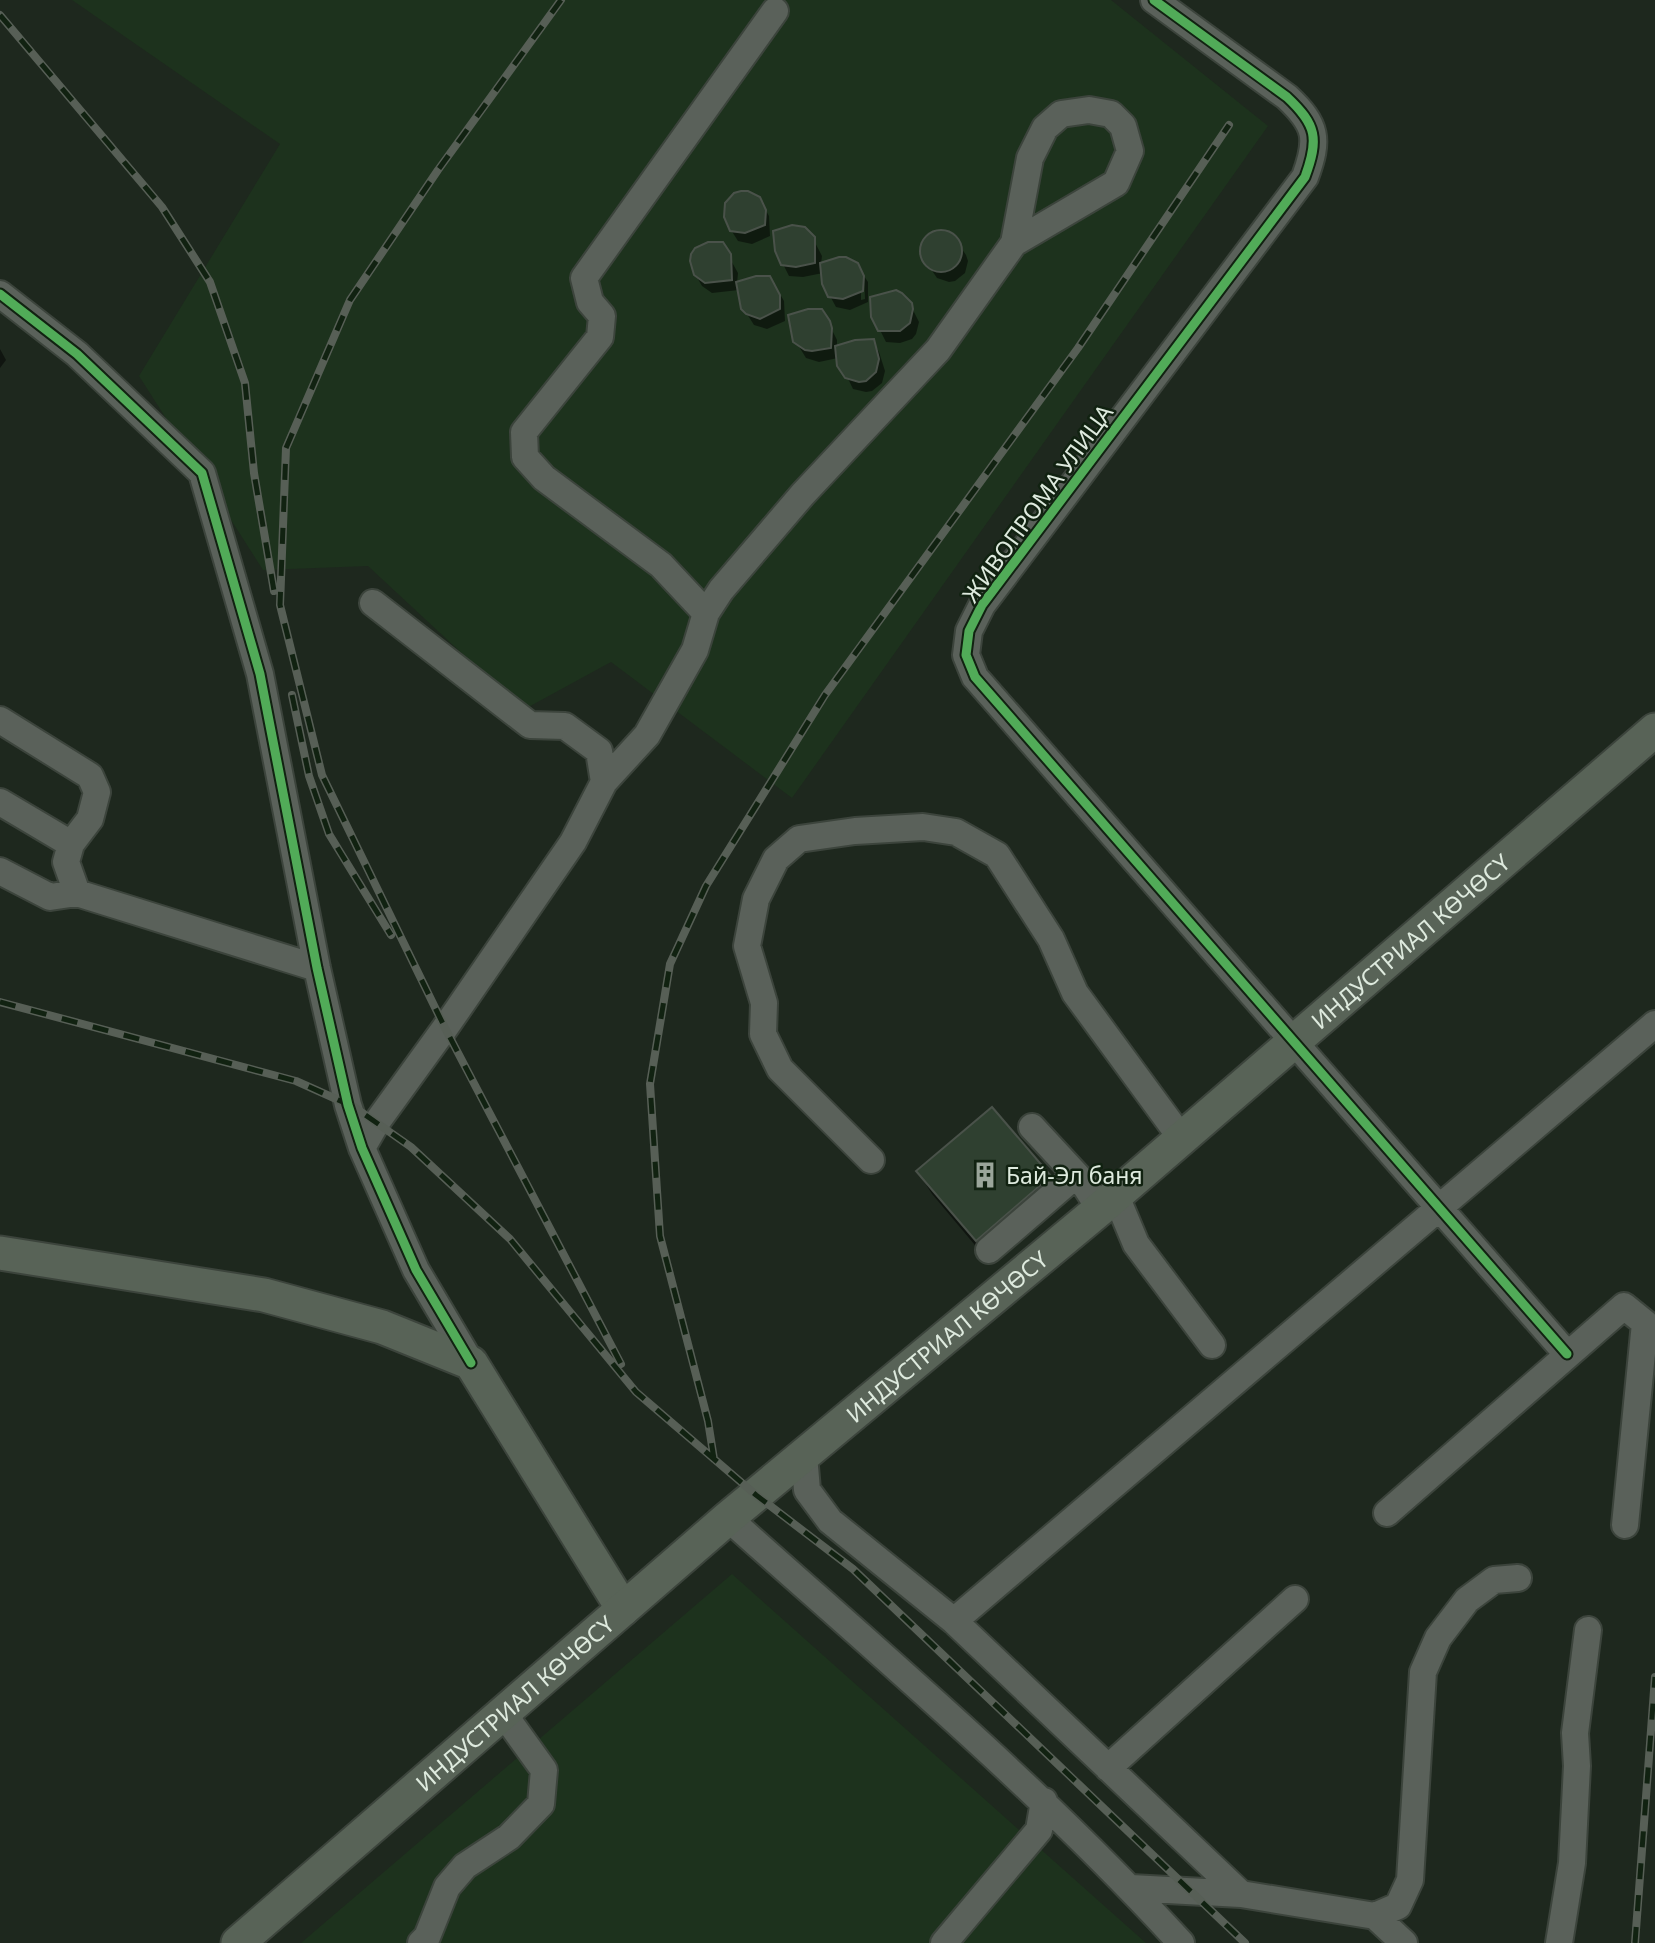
<svg xmlns="http://www.w3.org/2000/svg" width="1655" height="1943" viewBox="0 0 1655 1943" font-family="'Noto Sans',sans-serif">
<style>
.built{fill:#1d321d}
.shadow{fill:#0007}
.building{fill:#2f4030;stroke:#4a524a;stroke-width:2}
.lines{fill:none;stroke-linecap:round;stroke-linejoin:round}
.minor-casing{stroke:#3c443c;stroke-width:30}
.major-casing{stroke:#3c443c;stroke-width:37}
.minor{stroke:#5a615a;stroke-width:26}
.major{stroke:#586357;stroke-width:33}
.rail-casing{stroke:#575f56;stroke-width:8}
.rail{stroke:#121;stroke-width:5;stroke-dasharray:16;stroke-linecap:butt}
.cycleway-casing{stroke:#121;stroke-width:13}
.cycleway{stroke:#51ab58;stroke-width:9}
.labels{text-anchor:middle;dominant-baseline:central;stroke-width:5;stroke-linejoin:round;paint-order:stroke}
.street-label{font-size:23px;fill:#deeade;stroke:#121}
.poi-label{font-size:23px;fill:#deeade;stroke:#121;text-anchor:start}
</style>
<rect width="100%" height="100%" fill="#1e281e"/>
<path class="built" d="M 72,0 L 1111,0 L 1268,126 L 792,798 L 611,662 L 523,710 L 368,566 L 263,570 L 139,376 L 280,144 Z
M 732,1574 L 1146,1943 L 301,1943 Z"/>
<path class="shadow" d="M 759,198 L 769,216 L 770,236 L 752,244 L 738,241 L 731,230 Z
M 938,231 L 951,233 L 966,255 L 968,261 L 965,273 L 955,281 L 949,282 L 937,278 L 922,256 L 923,243 L 927,237 Z
M 810,233 L 822,256 L 821,264 L 861,270 L 861,300 L 865,299 L 864,276 L 868,282 L 868,302 L 850,310 L 836,307 L 830,296 L 823,273 L 803,277 L 789,276 L 783,264 Z
M 728,255 L 738,273 L 737,284 L 777,289 L 784,301 L 785,321 L 767,329 L 754,325 L 747,314 L 739,290 L 712,293 L 702,286 L 695,274 Z
M 907,298 L 919,322 L 916,334 L 912,339 L 900,343 L 886,342 L 880,330 Z
M 828,322 L 837,340 L 837,347 L 873,341 L 879,352 L 885,371 L 882,383 L 872,391 L 866,392 L 853,389 L 838,358 L 819,362 L 806,358 L 792,335 Z
M 0,349 L 6,360 L 0,368 Z
M 918,1172 L 1049,1177 L 1062,1200 L 990,1263 L 932,1194 Z"/>
<path class="building" d="M 741,191 L 748,191 L 760,197 L 766,210 L 765,225 L 745,233 L 730,231 L 724,217 L 725,203 L 734,193 Z
M 792,225 L 805,227 L 815,237 L 815,263 L 796,267 L 781,265 L 775,251 L 773,231 Z
M920 251a21 21 0 1 1 42 0a21 21 0 1 1-42 0Z
M 708,242 L 723,242 L 731,254 L 732,280 L 705,283 L 694,275 L 690,261 L 691,254 L 695,248 Z
M 839,257 L 846,257 L 858,263 L 864,276 L 863,291 L 843,299 L 828,297 L 822,284 L 820,263 Z
M 756,276 L 770,276 L 780,295 L 780,309 L 760,319 L 746,314 L 741,309 L 736,282 Z
M 896,290 L 902,293 L 912,303 L 913,309 L 910,323 L 900,331 L 878,331 L 871,317 L 870,297 Z
M 808,309 L 822,309 L 830,321 L 832,328 L 831,348 L 812,351 L 805,350 L 793,342 L 788,315 Z
M 874,339 L 879,359 L 876,372 L 866,381 L 859,382 L 845,378 L 837,366 L 835,346 L 855,340 Z
M 992,1107 L 1051,1176 L 976,1241 L 916,1171 Z"/>
<g class="lines">
<g class="minor-casing">
<path id="minor" d="M 1154,0 L 1287,97 C 1317,125 1319,139 1305,177 L 982,605 L 969,631 L 966,655 L 975,677 L 1567,1354
M 0,294 L 77,354 L 202,473 L 260,674 L 317,968 L 348,1105 L 362,1148 L 416,1270 L 471,1363
M 706,613 L 661,565 L 544,478 L 525,457 L 524,432 L 600,337 L 602,316 L 590,302 L 584,278 L 775,11
M 0,720 L 90,776 L 97,792 L 90,819 L 71,844 L 66,862 L 77,893
M 604,782 L 647,735 L 695,650 L 706,613 L 721,590 L 803,494 L 938,350 L 1014,243 L 1116,183 L 1130,151 L 1123,126 L 1111,114 L 1089,110 L 1061,114 L 1045,128 L 1030,158 L 1014,243
M 0,802 L 71,844
M 0,871 L 50,897 L 77,893 L 317,968
M 1032,1127 L 1082,1181 L 1100,1209
M 362,1148 L 377,1122 L 445,1028 L 573,842 L 604,782 L 599,751 L 565,726 L 530,725 L 373,603
M 871,1160 L 780,1069 L 763,1034 L 764,1003 L 747,946 L 756,899 L 776,859 L 799,839 L 855,831 L 923,827 L 956,832 L 997,855 L 1051,939 L 1075,993 L 1182,1139
M 1116,1196 L 1136,1244 L 1212,1345
M 989,1250 L 1076,1175
M 804,1455 L 807,1490 L 830,1521 L 954,1621 L 1241,1894
M 1387,1513 L 1624,1306 L 1645,1323 L 1625,1525
M 728,1518 C 882,1656 1041,1790 1181,1943
M 954,1621 L 1655,1024
M 1108,1768 L 1295,1599
M 1131,1888 L 1241,1894 L 1375,1916 L 1398,1906 L 1410,1880 L 1423,1672 L 1438,1638 L 1467,1600 L 1494,1580 L 1518,1578
M 1375,1916 L 1404,1943
M 421,1943 L 427,1937 L 447,1887 L 465,1866 L 509,1837 L 541,1804 L 544,1770 L 503,1713
M 944,1943 L 1039,1830 L 1044,1801
M 1559,1943 L 1572,1863 L 1577,1766 L 1575,1733 L 1588,1630"/>
</g>
<g class="major-casing">
<g id="major">
<path d="M 0,1253 L 264,1295 L 382,1327 L 471,1363 L 623,1609"/>
<path id="s1" d="M 238,1943 L 728,1518 L 1100,1209 L 1655,730"/>
</g>
</g>
<use href="#minor" class="minor"/>
<use href="#major" class="major"/>
<g class="rail-casing">
<path id="rail" d="M 561,0 L 438,170 L 350,300 L 286,448 L 280,605 L 322,775 L 445,1028 L 621,1364
M 0,15 L 162,207 L 210,282 L 245,383 L 254,473 L 274,591
M 292,695 L 309,776 L 329,834 L 391,935
M 0,1002 L 296,1081 L 354,1107 L 411,1147 L 510,1239 L 636,1392 L 756,1495 L 853,1569 L 1245,1943
M 714,1459 L 708,1421 L 660,1236 L 650,1084 L 670,964 L 706,886 L 825,695 L 1078,348 L 1229,125
M 1635,1943 L 1655,1677"/>
</g>
<use href="#rail" class="rail"/>
<g class="cycleway-casing">
<path id="cycleway" d="M 1154,0 L 1287,97 C 1317,125 1319,139 1305,177 L 982,605 L 969,631 L 966,655 L 975,677 L 1567,1354
M 0,294 L 77,354 L 202,473 L 260,674 L 317,968 L 348,1105 L 362,1148 L 416,1270 L 471,1363"/>
</g>
<use href="#cycleway" class="cycleway"/>
</g>
<defs>
<g id="building-bare" transform="scale(2.1)"><path d="M-4-6H4V6H1V3H-1V6H-4ZM-2.5-4.3h1.7v1.8h-1.7ZM.8-4.3h1.7v1.8H.8ZM-2.5-1h1.7V.8h-1.7ZM.8-1h1.7V.8H.8Z" fill="#9ba69b" stroke="#121" stroke-width="2.5" paint-order="stroke"/></g>
</defs>
<g fill-rule="evenodd">
<use href="#building-bare" x="985" y="1175"/>
</g>
<g class="labels">
<g class="street-label">
<text transform="translate(1037 503) rotate(-54)">ЖИВОПРОМА УЛИЦА</text>
<text stroke="none"><textPath href="#s1" startOffset="1542">ИНДУСТРИАЛ КӨЧӨСҮ</textPath></text>
<text stroke="none"><textPath href="#s1" startOffset="933">ИНДУСТРИАЛ КӨЧӨСҮ</textPath></text>
<text stroke="none"><textPath href="#s1" startOffset="366">ИНДУСТРИАЛ КӨЧӨСҮ</textPath></text>
</g>
<g class="poi-label">
<text x="1006" y="1175">Бай-Эл баня</text>
</g>
</g>
</svg>
